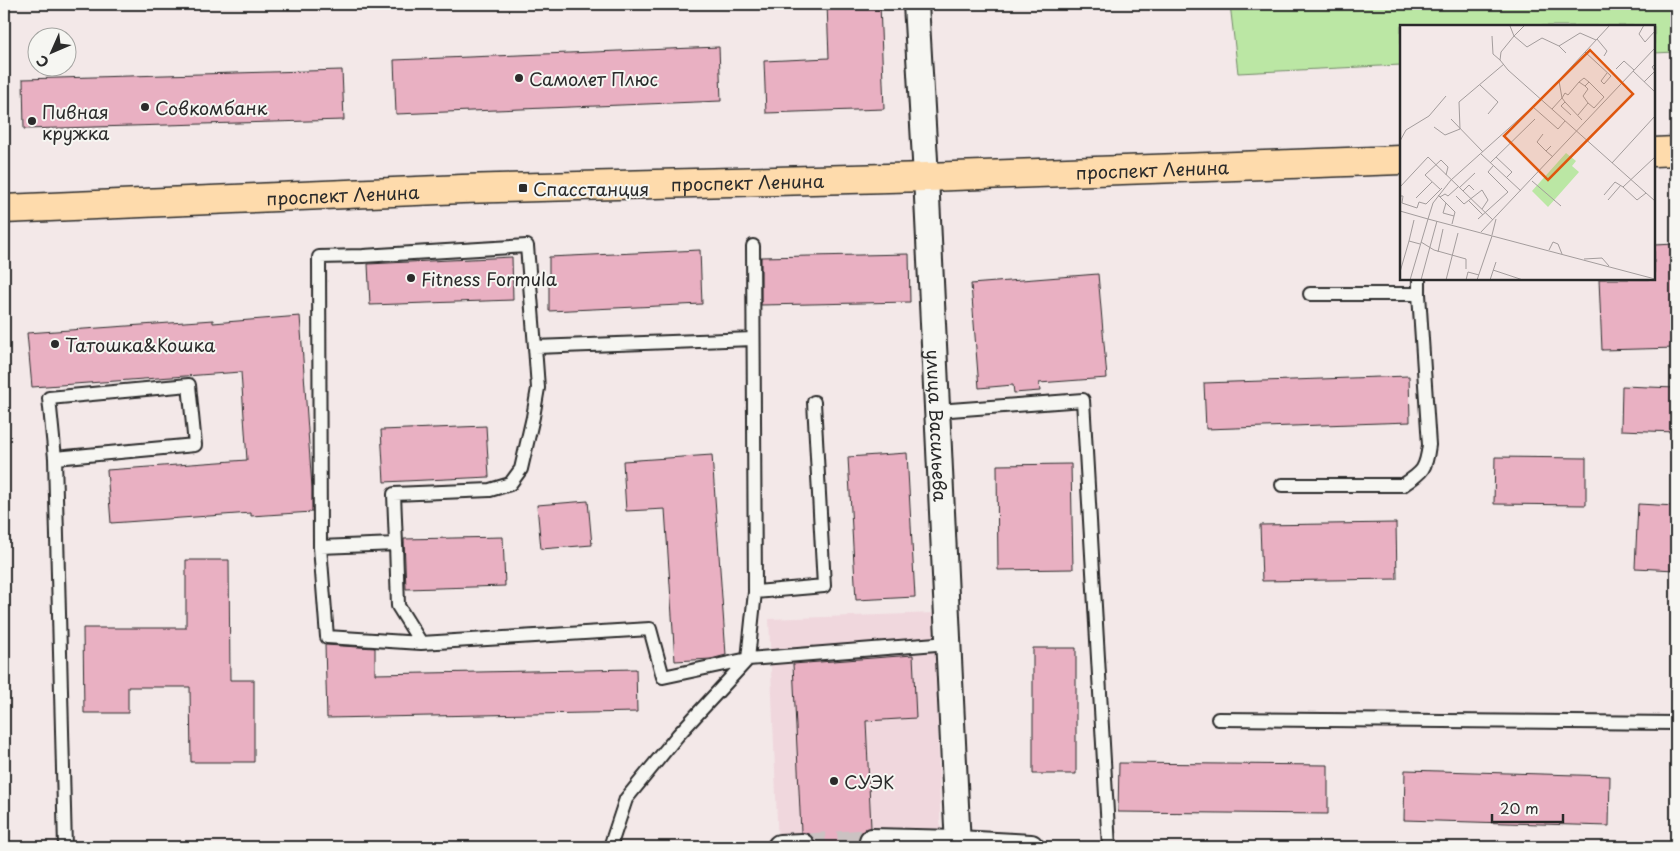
<svg xmlns="http://www.w3.org/2000/svg" width="1680" height="851" viewBox="0 0 1680 851" font-family="'Playpen Sans',sans-serif">
<style>
.built{fill:#f0d7dd}
.green{fill:#bbe7a4;stroke:#738968}
.building{fill:#e9b0c2;stroke:#2b2b2b}
.lines{fill:none;stroke-linecap:round;stroke-linejoin:round}
.street-tunnel{stroke:#cbc2c2;stroke-width:24;stroke-dasharray:24 12;stroke-linecap:butt}
.lane-casing{stroke:#2b2b2b;stroke-width:16}
.street-casing{stroke:#2b2b2b;stroke-width:28}
.primary-casing{stroke:#2b2b2b;stroke-width:31}
.lane{stroke:#f6f6f2;stroke-width:12}
.street{stroke:#f6f6f2;stroke-width:24}
.primary{stroke:#fedbac;stroke-width:28}
.poi-dot{fill:#2b2b2b;stroke:#f6f6f2;stroke-width:2}
.labels{text-anchor:middle;dominant-baseline:central;stroke-width:4;stroke-linejoin:round;paint-order:stroke}
.poi-label{font-size:18px;fill:#2b2b2b;stroke:#f6f6f2;text-anchor:start}
.street-label{font-size:18px;fill:#2b2b2b;stroke:#f6f6f2}
.inset-road{fill:none;stroke:#a39c9c;stroke-width:1}
.view{fill:#df570e;fill-opacity:0.15;stroke:#df570e;stroke-width:2.5}
.inset-edge{fill:none;stroke:#2b2b2b;stroke-width:2.5}
</style>
<rect width="100%" height="100%" fill="#f3e8e8"/>
<filter id="ink" filterUnits="userSpaceOnUse"><feTurbulence type="fractalNoise" baseFrequency=".02" numOctaves="2"/><feDisplacementMap in="SourceGraphic" scale="10" xChannelSelector="R" yChannelSelector="G"/><feConvolveMatrix kernelMatrix="1 2 1 2 8 2 1 2 1" color-interpolation-filters="sRGB"/></filter>
<g filter="url(#ink)">
<path class="built" d="M 935,613 L 941,847 L 778,847 L 769,619 Z"/>
<path class="green" d="M 1230,4 L 1676,4 L 1676,52 L 1654,53 L 1654,26 L 1401,26 L 1401,65 L 1238,73 Z"/>
<path class="building" d="M 827,4 L 880,4 L 884,109 L 766,113 L 764,61 L 829,58 Z
M 719,47 L 721,101 L 396,114 L 394,60 Z
M 342,70 L 344,120 L 24,129 L 23,79 Z
M 1676,244 L 1676,348 L 1602,350 L 1599,279 L 1654,279 L 1654,245 Z
M 700,250 L 702,304 L 549,311 L 549,257 Z
M 909,254 L 910,302 L 761,305 L 761,257 Z
M 512,257 L 513,300 L 370,305 L 368,264 Z
M 1098,274 L 1107,378 L 1039,383 L 1040,391 L 1014,393 L 1013,385 L 979,388 L 971,284 Z
M 300,316 L 312,488 L 312,512 L 251,516 L 251,513 L 111,523 L 107,470 L 247,460 L 241,372 L 32,387 L 27,333 L 213,320 L 213,323 Z
M 1409,376 L 1410,422 L 1206,429 L 1204,383 Z
M 1622,386 L 1676,388 L 1676,432 L 1621,430 Z
M 486,426 L 489,477 L 384,482 L 381,430 Z
M 907,453 L 915,597 L 856,600 L 848,457 Z
M 712,455 L 726,655 L 711,659 L 675,661 L 665,509 L 626,511 L 623,461 Z
M 1495,457 L 1586,458 L 1586,505 L 1494,504 Z
M 1071,464 L 1073,569 L 998,570 L 997,465 Z
M 588,501 L 592,545 L 541,549 L 537,505 Z
M 1638,504 L 1676,506 L 1676,570 L 1635,568 Z
M 1396,523 L 1397,579 L 1262,581 L 1260,525 Z
M 503,537 L 505,586 L 406,589 L 404,539 Z
M 186,560 L 229,560 L 230,680 L 254,680 L 254,762 L 191,762 L 190,687 L 128,687 L 128,713 L 84,713 L 83,628 L 186,628 Z
M 325,645 L 375,648 L 375,674 L 636,669 L 637,712 L 327,718 Z
M 1033,648 L 1076,648 L 1076,774 L 1033,774 Z
M 913,655 L 916,718 L 866,721 L 871,828 L 865,829 L 860,834 L 858,840 L 860,847 L 815,847 L 813,838 L 808,834 L 801,832 L 793,664 Z
M 1119,763 L 1328,765 L 1328,814 L 1118,812 Z
M 1405,770 L 1610,776 L 1609,826 L 1404,820 Z"/>
<g class="lines">
<path class="street-tunnel" d="M 802,846 L 872,841"/>
<g class="lane-casing">
<path id="lane" d="M 753,246 L 755,592
M 1310,294 L 1419,294 L 1419,279
M 937,411 L 1083,400 L 1109,847
M 55,458 L 195,445 L 189,385 L 49,398 L 55,458 L 65,847
M 1282,485 L 1403,485 C 1423,472 1426,469 1429,445 L 1419,294
M 396,544 L 394,494 L 490,490 L 510,484 L 521,469 L 533,417 L 538,388 L 535,347 L 753,339
M 320,547 L 319,257 L 363,256 L 527,246 L 535,347
M 421,643 L 398,606 L 396,544 L 320,547 L 327,637 L 421,643 L 650,629 L 663,677 L 748,659 L 755,592 L 824,586 L 814,402
M 1218,719 L 1676,723
M 610,847 L 626,799 L 678,735 L 748,659 L 949,643"/>
</g>
<g class="street-casing">
<g id="street">
<path id="s1" d="M 916,4 L 926,177 L 958,847"/>
<path d="M 872,841 L 958,843 L 1031,847"/>
<path d="M 780,847 L 802,846"/>
</g>
</g>
<g class="primary-casing">
<g id="primary">
<path d="M 1654,152 L 1676,151"/>
<path id="s2" d="M 4,209 L 462,189 L 926,177 L 1401,160"/>
</g>
</g>
<use href="#lane" class="lane"/>
<use href="#street" class="street"/>
<use href="#primary" class="primary"/>
</g>
</g>
<g class="poi-dot">
<circle cx="519" cy="78" r="5"/>
<circle cx="145" cy="107" r="5"/>
<circle cx="32" cy="121" r="5"/>
<rect x="518" y="183" width="10" height="10" rx="2.5"/>
<circle cx="411" cy="278" r="5"/>
<circle cx="55" cy="344" r="5"/>
<circle cx="834" cy="781" r="5"/>
</g>
<g class="labels">
<g class="poi-label">
<text x="529" y="78">Самолет Плюс</text>
<text x="155" y="107">Совкомбанк</text>
<text x="42" y="111">Пивная<tspan x="42" dy="21">кружка</tspan></text>
<text x="533" y="188">Спасстанция</text>
<text x="421" y="278">Fitness Formula</text>
<text x="65" y="344">Татошка&amp;Кошка</text>
<text x="844" y="781">СУЭК</text>
</g>
<g class="street-label">
<text stroke="none"><textPath href="#s2" startOffset="1149">проспект Ленина</textPath></text>
<text stroke="none"><textPath href="#s2" startOffset="744">проспект Ленина</textPath></text>
<text stroke="none"><textPath href="#s2" startOffset="339">проспект Ленина</textPath></text>
<text stroke="none"><textPath href="#s1" startOffset="422">улица Васильева</textPath></text>
</g>
</g>
<g transform="translate(1400 25)">
<rect width="255" height="255" fill="#f3e8e8"/>
<path d="M 166,128 L 176,136 L 172,141 L 179,147 L 148,182 L 132,166 Z" fill="#bbe7a4"/>
<path class="inset-road" d="M 125,0 L 114,11 L 127,22 L 142,13 L 159,21M 244,0 L 239,9 L 245,17 L 255,6M 110,1 L 114,11 L 101,27 L 100,35 L 108,45 L 255,176M 92,11 L 93,29 L 100,35M 197,14 L 207,26 L 204,31M 185,27 L 211,51 L 204,59 L 201,56 L 207,48M 166,28 L 159,21 L 180,8 L 196,15M 216,44 L 224,36 L 234,45M 233,46 L 255,67M 244,57 L 255,46 L 252,42 L 255,39M 80,60 L 98,77 L 88,89M 149,66 L 210,0M 165,77 L 182,95M 188,78 L 194,83 L 204,72 L 189,57M 133,82 L 158,104 L 165,96M 152,84 L 162,73 L 159,56M 171,90 L 161,81 L 165,77 L 162,73 L 165,68 L 168,70 L 179,57 L 184,53 L 189,57 L 185,61 L 179,57M 178,90 L 188,78 L 183,71 L 188,64 L 185,61M 51,94 L 83,127M 34,102 L 45,110 L 60,104 L 59,77 L 104,39M 143,109 L 137,117 L 146,126M 0,116 L 6,105 L 29,91 L 46,71M 151,121 L 146,126 L 153,132M 81,129 L 121,166M 96,132 L 112,147 L 106,153M 90,138 L 135,94M 212,138 L 255,91M 132,156 L 161,181M 0,162 L 28,132 L 93,195M 223,162 L 237,175 L 246,168M 59,163 L 75,148M 41,165 L 25,150 L 41,135 L 48,142 L 46,150M 63,166 L 69,160 L 74,165M 38,170 L 55,187 L 52,199M 204,170 L 215,157 L 223,162 L 255,132M 0,171 L 3,171 L 2,178 L 17,183 L 19,177 L 26,179 L 42,163M 56,171 L 64,179 L 82,165 L 88,175 L 82,184M 40,172 L 45,169 L 48,171 L 58,162M 16,173 L 32,157M 68,175 L 83,190M 208,175 L 221,160M 46,178 L 43,188 L 54,191M 0,186 L 28,194 L 33,178 L 51,155 L 146,70M 78,194 L 108,167 L 88,147 L 93,141M 81,207 L 255,23M 92,210 L 96,194M 9,216 L 14,195M 21,217 L 34,225 L 66,234 L 66,244M 149,225 L 153,217 L 158,219 L 162,229M 38,227 L 43,204M 184,234 L 202,233 L 209,241M 93,245 L 123,255M 0,247 L 9,216 L 20,219M 10,255 L 28,194 L 255,254M 21,255 L 37,196M 46,255 L 58,208M 66,255 L 68,247 L 79,250M 77,255 L 92,211M 90,255 L 96,237"/>
<path class="view" d="M 190,25 L 233,69 L 148,155 L 104,111 Z"/>
<rect width="255" height="255" class="inset-edge"/>
</g>
<rect width="1680" height="851" fill="none" stroke="#f6f6f2" stroke-width="20"/>
<rect x="10" y="10" width="1660" height="831" fill="none" stroke="#2b2b2b" stroke-width="2" filter="url(#ink)"/>
<g transform="translate(52 52) rotate(225)"><circle r="24" fill="#f6f6f2" stroke="#a5a5a2"/>
<path d="M0-4L9 19L0 12L-9 19Z" fill="#2b2b2b"/>
<text y="-8" font-size="14" font-weight="bold" text-anchor="middle" fill="#2b2b2b">С</text>
</g>
<path d="M1492 814v8h71v-8" fill="none" stroke="#2b2b2b" stroke-width="2.5"/>
<text x="1500" y="814" font-size="15" fill="#2b2b2b" stroke="#f6f6f2" stroke-width="4" paint-order="stroke">20 m</text>
</svg>
